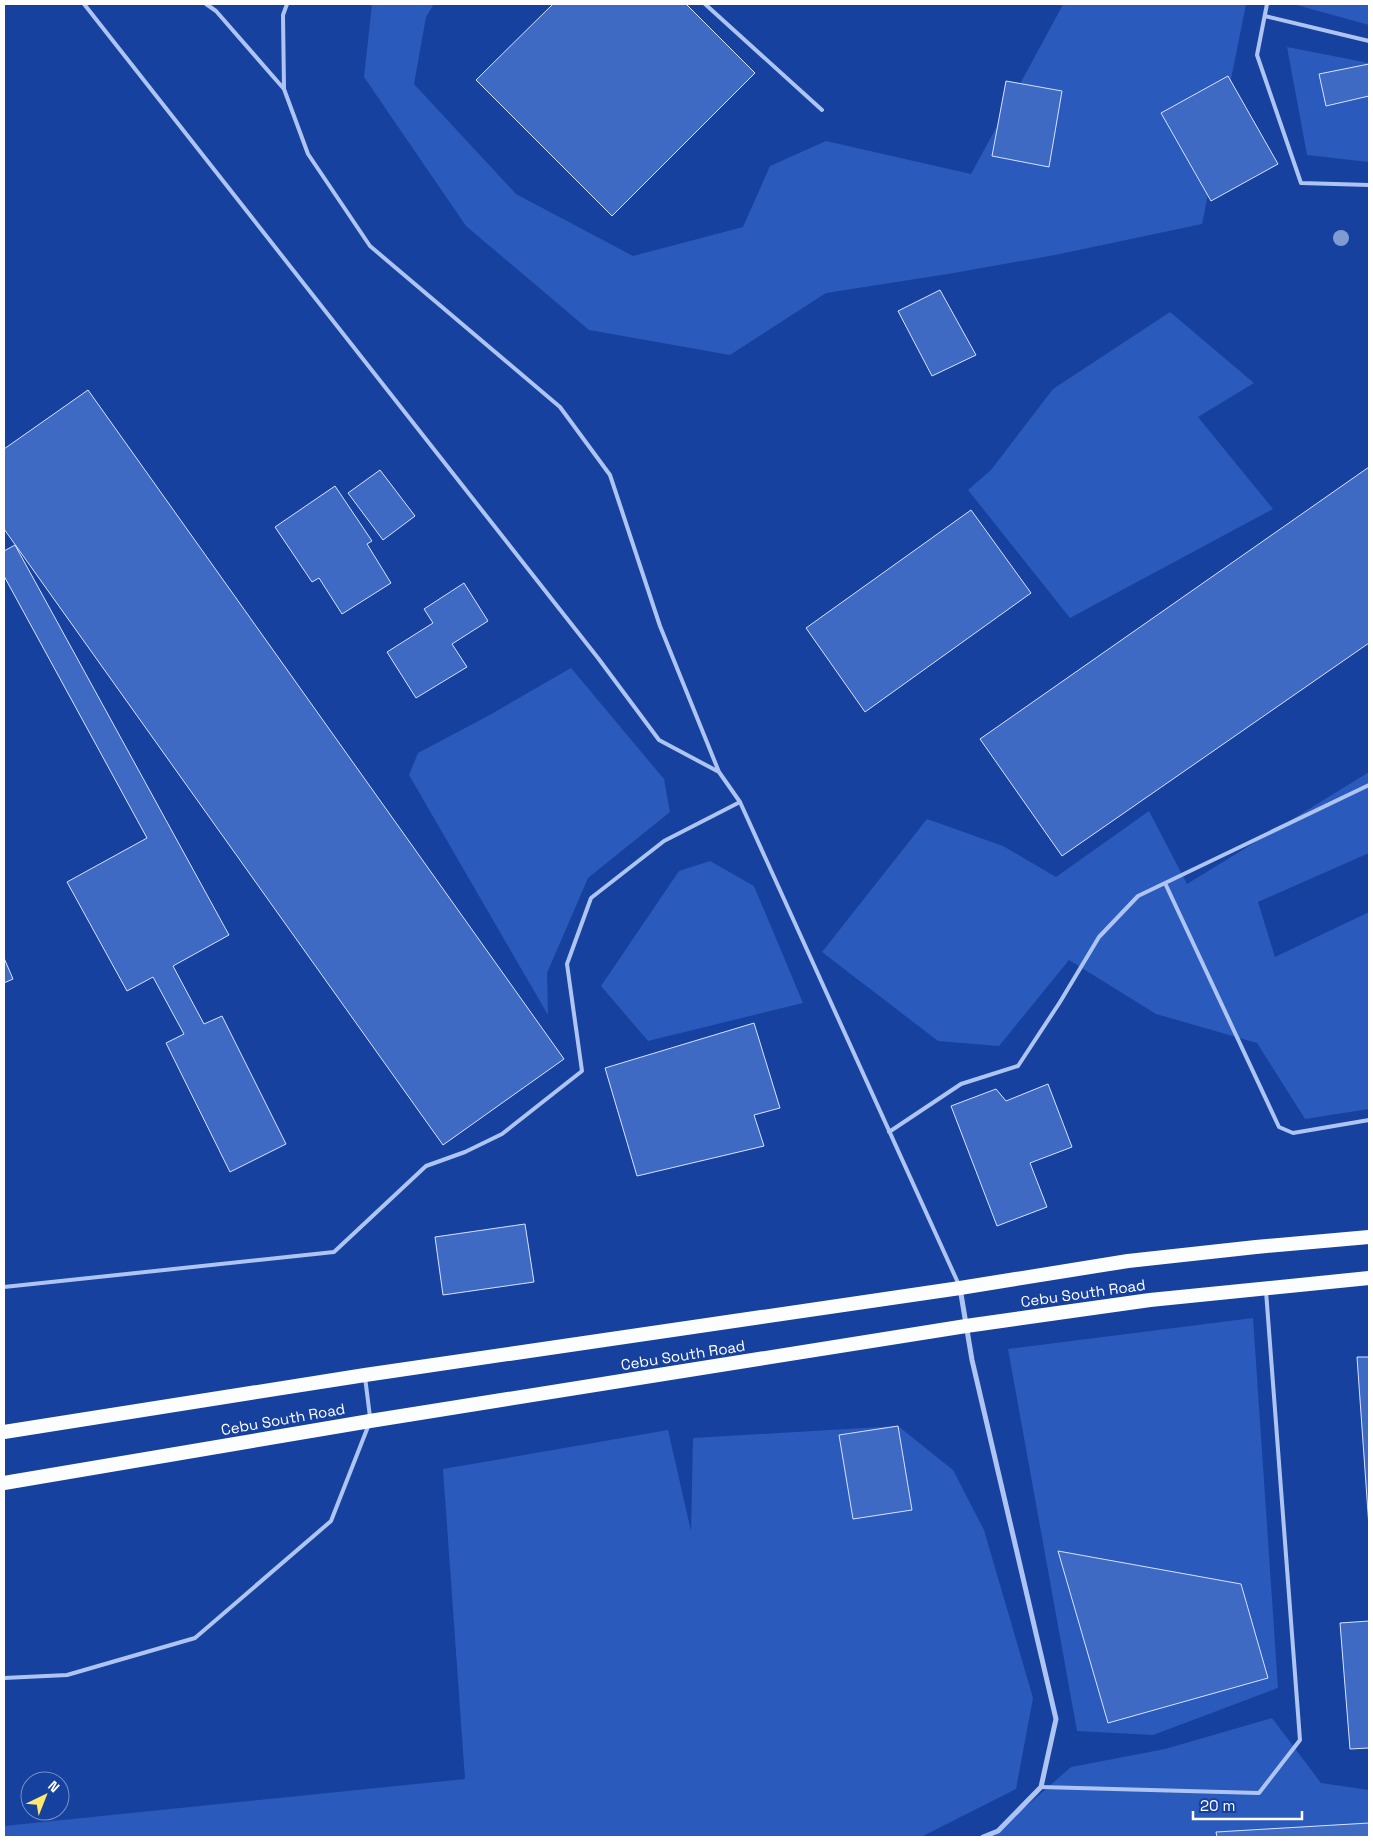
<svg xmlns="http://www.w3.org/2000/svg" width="1373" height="1841" viewBox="0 0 1373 1841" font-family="'Space Grotesk',sans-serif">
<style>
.green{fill:#2a5abb}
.building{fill:#3f6ac4;stroke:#d6e3fd}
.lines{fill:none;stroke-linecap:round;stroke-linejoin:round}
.service{stroke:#aec5f3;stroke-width:4}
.minor{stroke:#aec5f3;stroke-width:5}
.trunk{stroke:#fcfdff;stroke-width:14}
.tree{fill:#809ad2}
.labels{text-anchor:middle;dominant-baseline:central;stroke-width:4;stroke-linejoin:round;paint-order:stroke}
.street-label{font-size:15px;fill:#fff;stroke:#17419e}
</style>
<rect width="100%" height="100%" fill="#17419e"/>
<path class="green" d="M 372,4 L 434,4 L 426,17 L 414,84 L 516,194 L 633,256 L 743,227 L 770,166 L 826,141 L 971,174 L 1059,12 L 1063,4 L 1246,4 L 1202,224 L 1055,255 L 948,274 L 826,293 L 730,355 L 589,330 L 466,226 L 364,77 Z
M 1293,4 L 1369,4 L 1369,25 Z
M 1287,47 L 1369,63 L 1369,162 L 1307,155 Z
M 1170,312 L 1254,383 L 1198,417 L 1273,509 L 1070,618 L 968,490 L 991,470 L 1053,389 Z
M 571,668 L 664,779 L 670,812 L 588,878 L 547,973 L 548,1015 L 409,775 L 418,753 L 486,717 Z
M 1369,772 L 1369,853 L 1258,902 L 1275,957 L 1369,912 L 1369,1109 L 1305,1119 L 1257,1043 L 1156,1014 L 1069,960 L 999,1046 L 938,1041 L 822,952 L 927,819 L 1003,846 L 1056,877 L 1149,811 L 1187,884 Z
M 710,861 L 754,886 L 803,1003 L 648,1041 L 601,986 L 679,871 Z
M 1253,1318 L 1278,1688 L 1153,1735 L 1077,1731 L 1008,1349 Z
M 898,1426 L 953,1470 L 984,1530 L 1033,1698 L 1016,1789 L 921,1837 L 4,1837 L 4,1826 L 465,1779 L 443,1469 L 668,1430 L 691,1531 L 693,1438 Z
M 1272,1718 L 1321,1783 L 1369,1790 L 1369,1837 L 991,1837 L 1071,1767 L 1165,1749 Z"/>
<path class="building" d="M 553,4 L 686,4 L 755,73 L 612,216 L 476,80 Z
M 1369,64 L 1369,96 L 1326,106 L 1319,74 Z
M 1228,76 L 1278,164 L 1211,201 L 1161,113 Z
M 1006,81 L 1062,91 L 1049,167 L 992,156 Z
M 940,290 L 976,355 L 932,376 L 898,311 Z
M 88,390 L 564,1059 L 443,1145 L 4,529 L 4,449 Z
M 1369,467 L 1369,643 L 1062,856 L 980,739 Z
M 380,470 L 415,516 L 383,540 L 348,493 Z
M 335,486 L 372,541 L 367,544 L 391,583 L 342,614 L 319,578 L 312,582 L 275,527 Z
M 971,510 L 1031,593 L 865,712 L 806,628 Z
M 15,545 L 229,935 L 173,966 L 204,1024 L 222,1016 L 286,1144 L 230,1172 L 166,1043 L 184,1034 L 153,977 L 127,991 L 67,882 L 147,838 L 4,576 L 4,551 Z
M 464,583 L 488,621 L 452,644 L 467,667 L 416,698 L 387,652 L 433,623 L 424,609 Z
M 4,958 L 13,979 L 4,983 Z
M 754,1023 L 780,1108 L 754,1115 L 764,1146 L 637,1176 L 605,1068 Z
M 1048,1084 L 1072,1147 L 1030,1163 L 1047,1207 L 997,1226 L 951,1106 L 996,1089 L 1006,1101 Z
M 525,1224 L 534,1282 L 443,1295 L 435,1237 Z
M 1357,1357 L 1369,1357 L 1369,1527 Z
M 898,1426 L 912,1510 L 853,1519 L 839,1435 Z
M 1058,1551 L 1241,1584 L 1268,1678 L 1108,1723 Z
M 1369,1621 L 1369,1748 L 1350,1749 L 1340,1623 Z
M 1369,1823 L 1369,1837 L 1217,1837 L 1216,1832 Z"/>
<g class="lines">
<path class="service" d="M 84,4 L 598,658 L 659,740 L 719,772
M 206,4 L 216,11 L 284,89
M 287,4 L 283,15 L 284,89 L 308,154 L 370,246 L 560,407 L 610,475 L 660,626 L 719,772 L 740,802 L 959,1285
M 705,4 L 822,110
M 1267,4 L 1257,55 L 1301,183 L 1369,185
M 1265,16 L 1369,41
M 1165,883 L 1279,1127 L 1293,1133 L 1369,1120
M 889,1132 L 961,1084 L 1018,1066 L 1060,1002 L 1099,937 L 1138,896 L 1369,785
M 4,1287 L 334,1252 L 426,1166 L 465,1152 L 502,1134 L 582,1071 L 567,964 L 591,898 L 664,841 L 740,802
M 365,1377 L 370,1417
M 4,1678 L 67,1675 L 195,1638 L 331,1521 L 369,1424
M 1041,1787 L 1259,1793 L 1300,1740 L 1266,1291"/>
<path class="minor" d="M 960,1288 L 972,1360 L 1056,1719 L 1041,1787 L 998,1831 L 983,1837"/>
<path class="trunk" d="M 4,1432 L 365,1375 L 960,1288 L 1128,1261 L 1256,1247 L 1369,1237
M 4,1483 L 370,1421 L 966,1326 L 1150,1300 L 1369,1278"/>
</g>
<circle class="tree" cx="1341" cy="238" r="8"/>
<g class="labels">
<g class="street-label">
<text transform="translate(1083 1293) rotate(-8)">Cebu South Road</text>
<text transform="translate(683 1355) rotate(-9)">Cebu South Road</text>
<text transform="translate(283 1419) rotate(-10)">Cebu South Road</text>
</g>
</g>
<rect width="1373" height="1841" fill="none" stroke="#ffffff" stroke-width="10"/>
<g transform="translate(45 1796) rotate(43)"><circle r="24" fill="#17419e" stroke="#748dc5"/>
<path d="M0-4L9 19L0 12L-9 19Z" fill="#ffe870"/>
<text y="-8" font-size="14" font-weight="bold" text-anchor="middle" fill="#ffffff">N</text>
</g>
<path d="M1193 1811v8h109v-8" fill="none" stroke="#ffffff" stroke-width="2.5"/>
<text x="1200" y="1811" font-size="15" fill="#ffffff" stroke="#17419e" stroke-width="4" paint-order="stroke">20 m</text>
</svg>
